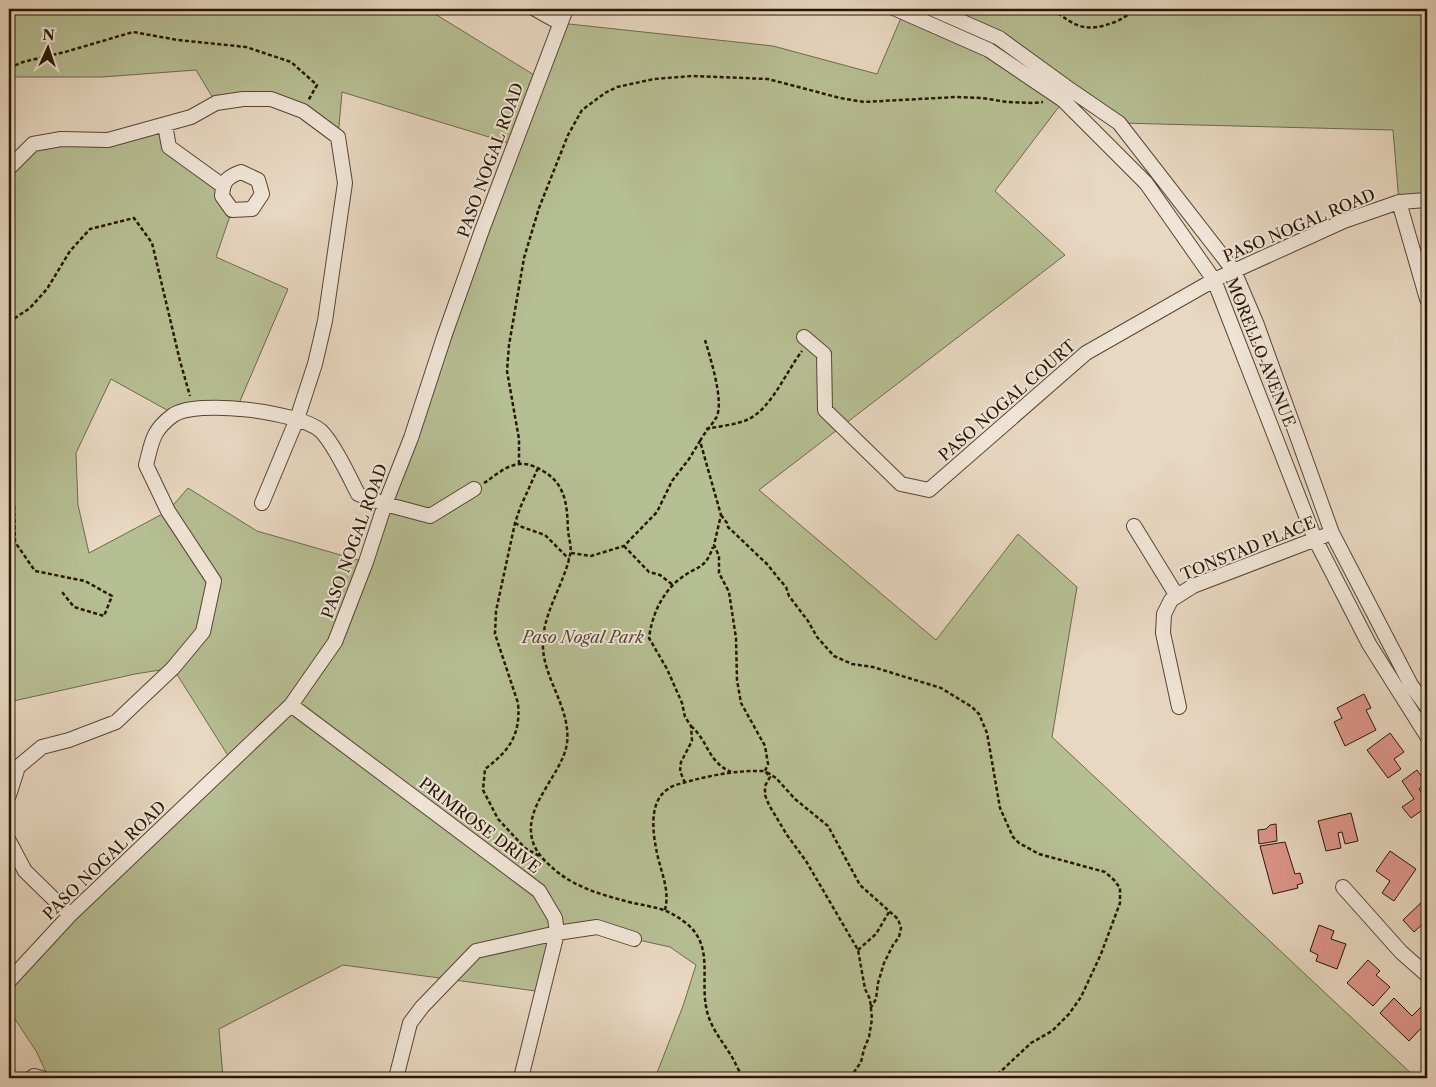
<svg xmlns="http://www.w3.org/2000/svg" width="1436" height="1087" viewBox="0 0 1436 1087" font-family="'Libre Caslon Text',serif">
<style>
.green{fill:#b6be93;stroke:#6e6a4c}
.building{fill:#dd958b;stroke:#271605}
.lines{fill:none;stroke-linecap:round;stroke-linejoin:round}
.minor-casing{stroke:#574634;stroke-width:16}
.path{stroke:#271605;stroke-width:2.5;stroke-dasharray:4 2.5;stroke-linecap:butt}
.minor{stroke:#f0e5d7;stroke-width:14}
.labels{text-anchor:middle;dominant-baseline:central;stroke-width:4;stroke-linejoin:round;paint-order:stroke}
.street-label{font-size:16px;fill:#271605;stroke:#f0e5d7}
.park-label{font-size:16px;font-style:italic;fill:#524830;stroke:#f0e5d7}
</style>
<rect width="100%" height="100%" fill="#e8d7c1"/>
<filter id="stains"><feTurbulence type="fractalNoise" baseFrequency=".004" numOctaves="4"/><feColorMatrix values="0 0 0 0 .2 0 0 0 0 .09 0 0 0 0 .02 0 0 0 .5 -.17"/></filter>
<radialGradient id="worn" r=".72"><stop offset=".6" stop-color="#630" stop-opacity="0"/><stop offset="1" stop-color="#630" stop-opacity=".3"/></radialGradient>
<path class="green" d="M 9,9 L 427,9 L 539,78 L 560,23 L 773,46 L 877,74 L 904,11 L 989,50 L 1061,104 L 995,191 L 1065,255 L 759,490 L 936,640 L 1018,534 L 1077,587 L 1052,737 L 1416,1078 L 655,1078 L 683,1006 L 696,965 L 670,947 L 634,939 L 597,927 L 558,933 L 543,992 L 343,965 L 219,1029 L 223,1078 L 49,1078 L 36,1051 L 9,1010 L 9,981 L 232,762 L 173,668 L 135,674 L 9,702 L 9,168 L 33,144 L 108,140 L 165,125 L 169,147 L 209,177 L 232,210 L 216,257 L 288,289 L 237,408 L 174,414 L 111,379 L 76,453 L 78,505 L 89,553 L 168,511 L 188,488 L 257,531 L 365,562 L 515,145 L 342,92 L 338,137 L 271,99 L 216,103 L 196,70 L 102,77 L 9,77 Z
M 933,9 L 1427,9 L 1427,200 L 1399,202 L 1393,130 L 1119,123 L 999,38 Z"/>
<path class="building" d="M 1364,694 L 1371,708 L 1366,710 L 1376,730 L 1345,746 L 1334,722 L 1342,718 L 1337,708 Z
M 1390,733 L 1404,752 L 1394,759 L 1401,769 L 1388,778 L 1367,750 Z
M 1417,770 L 1426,783 L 1419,789 L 1422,793 L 1427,789 L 1427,807 L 1411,818 L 1402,807 L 1414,799 L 1402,781 Z
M 1351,813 L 1358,841 L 1345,844 L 1342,832 L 1338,833 L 1341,848 L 1326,851 L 1318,821 Z
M 1276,824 L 1277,841 L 1259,844 L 1258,830 L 1266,829 L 1270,825 Z
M 1285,842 L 1295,874 L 1300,873 L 1303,883 L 1297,885 L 1298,888 L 1273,894 L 1260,846 Z
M 1390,851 L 1416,869 L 1394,901 L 1382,893 L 1390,881 L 1376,871 Z
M 1427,897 L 1427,920 L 1414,932 L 1403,920 Z
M 1319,925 L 1334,931 L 1331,939 L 1346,944 L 1337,969 L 1316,961 L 1318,955 L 1310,951 Z
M 1368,960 L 1380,971 L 1376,975 L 1390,987 L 1373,1006 L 1347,983 Z
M 1394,998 L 1412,1016 L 1421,1007 L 1427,1014 L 1427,1022 L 1409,1041 L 1380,1013 Z"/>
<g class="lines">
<g class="minor-casing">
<path id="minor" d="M 535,9 L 560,23
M 896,9 L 989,50 L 1063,100 L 1146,183 L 1214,280 L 1315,539 L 1369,644 L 1427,736
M 933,9 L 999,38 L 1065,86 L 1119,123 L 1234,271 L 1257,325 L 1332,533 L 1411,685 L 1427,707
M 165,125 L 169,147 L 223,186
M 9,168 L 33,144 L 61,139 L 108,140 L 191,117 L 216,103 L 243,99 L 271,99 L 303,111 L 338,137 L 345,183 L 325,321 L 315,364 L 297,419 L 262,503
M 241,172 L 258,180 L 262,194 L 252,209 L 232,210 L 222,196 C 223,181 227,177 241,172 Z
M 1399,202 L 1427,299
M 804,337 L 824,354 L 825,410 L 901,484 L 929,490 L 1086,353 L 1214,280 L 1344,221 L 1399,202 L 1427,200
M 1134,526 L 1177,596
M 291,705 L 539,891 L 555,918 L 557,933 L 521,1078
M 1179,707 L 1163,633 L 1164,614 L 1171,600 L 1193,586 L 1324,536
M 9,795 L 18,767 L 42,747 L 69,740 L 116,722 L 173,668 L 203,632 L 214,581 L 168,511 L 146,465 C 152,442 152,431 172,416 C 195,398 300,412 321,431 C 334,444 349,476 358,494 L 385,504 L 430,516 L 474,489
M 9,841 L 25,871 L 70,915
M 1343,887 L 1401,952 L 1427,975
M 9,981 L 70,915 L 291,705 L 335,642 L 366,562 L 385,504 L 411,438 L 444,337 L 482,230 L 566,9
M 31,1078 L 34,1076 L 42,1078
M 396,1078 L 410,1023 L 422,1007 L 476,951 L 557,933 L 597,927 L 634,939"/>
</g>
<path class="path" d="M 1053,9 C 1075,27 1086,33 1115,22 C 1123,19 1131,12 1139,9
M 9,68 L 23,62 L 65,52 L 133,32 L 178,40 L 246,47 L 291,62 L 317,85 L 308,101
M 9,322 L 30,308 L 47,289 L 70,251 L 90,229 L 134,218 L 152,243 L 180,361 L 190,396
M 706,429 C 720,426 736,425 749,419 C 772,407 786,372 802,351
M 700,441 C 704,433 711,426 716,418 C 725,403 710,357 705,340
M 519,464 L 519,439 L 507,371 L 509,345 L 524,258 L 539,208 L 568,135 L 582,110 L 605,93 L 617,87 L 654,79 L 692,76 L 717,77 L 768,79 L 840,98 L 864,102 L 956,97 L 982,98 L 1007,102 L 1033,103 L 1043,102
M 538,468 L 520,508 L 515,523 L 496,611 L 495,634 L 518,703 C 521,735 509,751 485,769 L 483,790 L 498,819 L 525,848 L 541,857
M 484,483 C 495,476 506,465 520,464 C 528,463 536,467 543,471 C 567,485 567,507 568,531 C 569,539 572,548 570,555 C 564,584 544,611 543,641 C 541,677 571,706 567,743 C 563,775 519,808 534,845 C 538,855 547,863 555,870 C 576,888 603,895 629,902 C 653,908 664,906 686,923 C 716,947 698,982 708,1015 C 713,1031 723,1042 732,1057 C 736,1064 739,1072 744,1078
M 9,494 L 14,505 L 15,542 L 35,571 L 85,581 L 112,596 L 104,616 L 74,607 L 62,592
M 721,515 L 727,523 L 728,527 L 767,564 L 779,579 L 786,587 L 789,596 L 808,621 L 817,637 L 834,656 L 852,664 L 873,667 L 941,688 L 972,707 L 979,714 L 987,733 L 1000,808 L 1013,837 L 1019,843 L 1039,854 L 1105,872 L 1114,880 L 1120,888 L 1120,903 L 1101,954 L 1081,997 L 1069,1014 L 1052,1031 L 1031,1043 L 999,1073 L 985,1078
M 515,523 L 522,527 L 545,535 L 569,559
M 624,546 L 649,572 L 660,575 L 673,585
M 571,553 L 591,556 L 624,546 L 657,512 L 672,481 L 689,459 L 700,441 L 721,515 L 714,545 L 719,556 L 719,573 L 729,592 L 736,638 L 737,680 L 741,703 L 765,746 L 768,764 L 765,771 L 776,778 L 795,799 L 828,826 L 860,885 L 898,919 L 901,928 L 899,937 L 893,945 L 884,963 L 878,983 L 876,999 L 870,1009
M 691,726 C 709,742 707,761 731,772
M 685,783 L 680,771 L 681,762 L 692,741 L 691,726 L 685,717 L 682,703 L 667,669 L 649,638 C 652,615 662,592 681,578 C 698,565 705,570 713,547
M 665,910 C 670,889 661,873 657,853 C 653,834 648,802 668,789 C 673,785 680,784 686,782 C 712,775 738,770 765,771 L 770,777 L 765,786 L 765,795 L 769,805 L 787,835 L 806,861 L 858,950 L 865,989 L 870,999 L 872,1019 L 869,1037 L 864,1049 L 861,1062 L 850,1078
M 858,950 L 876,934 L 889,912"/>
<use href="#minor" class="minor"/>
</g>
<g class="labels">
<g class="street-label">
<text transform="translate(490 160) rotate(-70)">PASO NOGAL ROAD</text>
<text transform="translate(1299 225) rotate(-23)">PASO NOGAL ROAD</text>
<text transform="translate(1261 352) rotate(68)">MORELLO AVENUE</text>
<text transform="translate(1007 400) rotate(-41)">PASO NOGAL COURT</text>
<text transform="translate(354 541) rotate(-70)">PASO NOGAL ROAD</text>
<text transform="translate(1248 548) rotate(-22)">TONSTAD PLACE</text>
<text transform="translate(480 825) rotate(37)">PRIMROSE DRIVE</text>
<text transform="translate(104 860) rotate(-44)">PASO NOGAL ROAD</text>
</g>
<g class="park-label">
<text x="583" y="637">Paso Nogal Park</text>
</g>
</g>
<rect width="1436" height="1087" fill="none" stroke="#e8d7c1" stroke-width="30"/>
<rect x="10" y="10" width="1416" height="1067" fill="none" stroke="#271605" stroke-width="2.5"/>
<rect x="15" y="15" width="1406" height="1057" fill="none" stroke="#271605"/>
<g transform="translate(48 48) rotate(3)" stroke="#f0e5d7" stroke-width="4" paint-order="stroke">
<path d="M0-4L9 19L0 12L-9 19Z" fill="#271605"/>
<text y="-8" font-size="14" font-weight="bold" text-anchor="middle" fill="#271605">N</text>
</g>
<rect width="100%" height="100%" filter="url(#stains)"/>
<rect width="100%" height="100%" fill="url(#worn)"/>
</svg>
